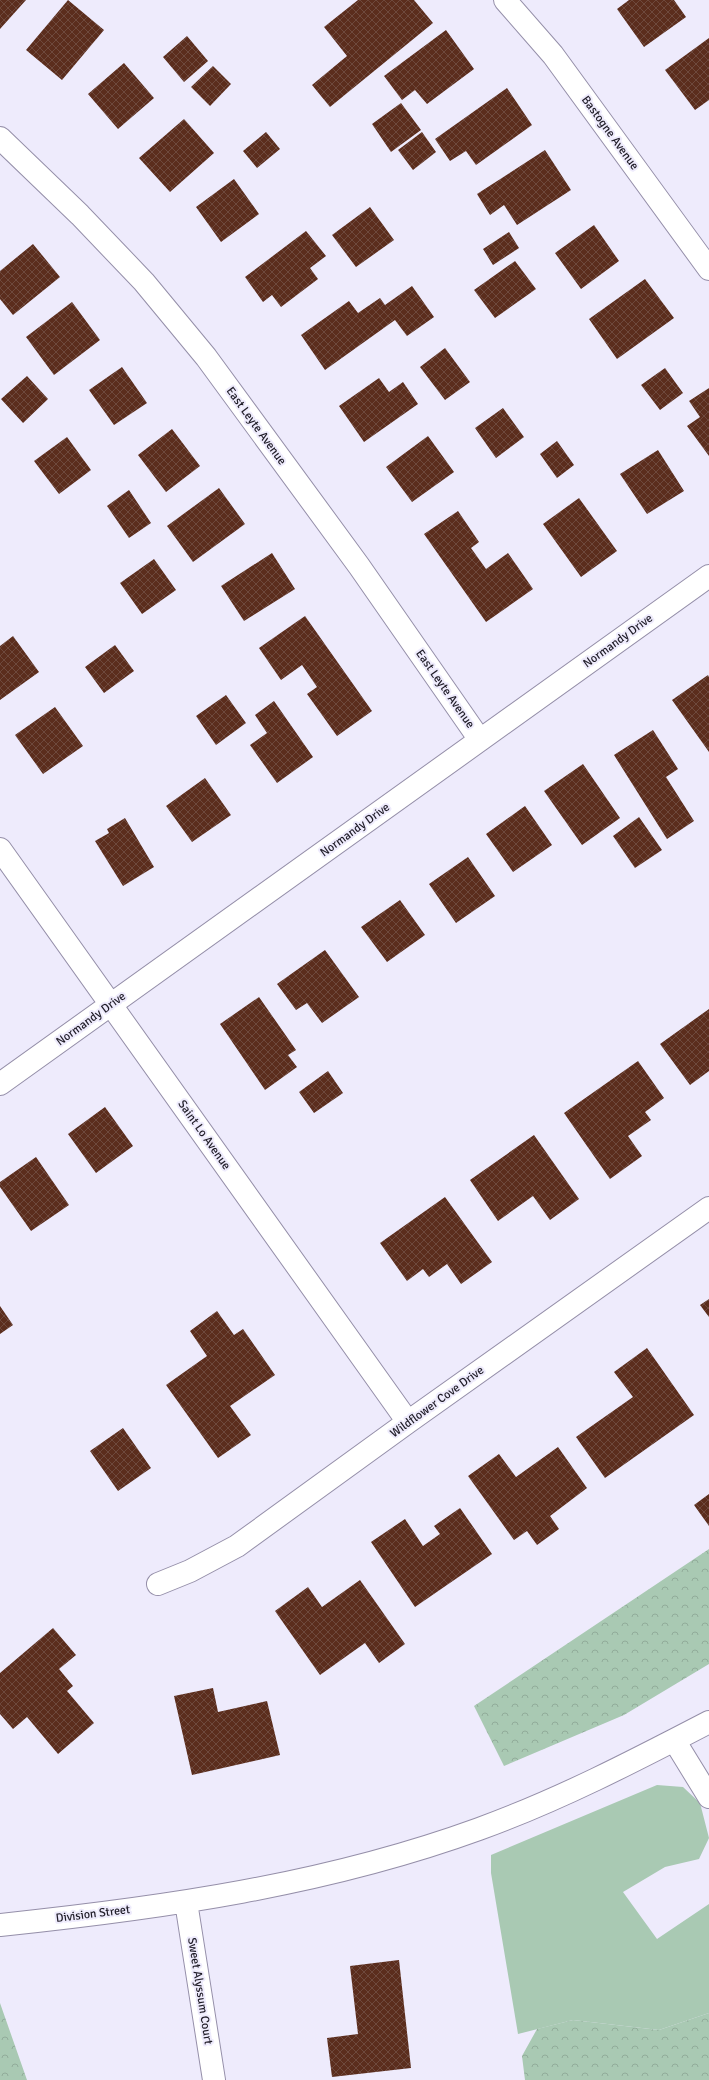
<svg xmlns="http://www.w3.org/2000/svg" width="709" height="2080" viewBox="0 0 709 2080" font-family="Signika,sans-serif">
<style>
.green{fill:#a9c9b3}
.forest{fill:url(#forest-crowns)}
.building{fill:url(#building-cross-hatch)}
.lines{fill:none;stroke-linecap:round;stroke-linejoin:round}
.minor-casing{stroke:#958fa9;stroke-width:24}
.minor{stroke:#fff;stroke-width:22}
.labels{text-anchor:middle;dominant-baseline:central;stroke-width:4;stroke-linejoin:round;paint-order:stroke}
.street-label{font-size:12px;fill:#1e1b26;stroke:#eeebfc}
</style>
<defs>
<pattern id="forest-crowns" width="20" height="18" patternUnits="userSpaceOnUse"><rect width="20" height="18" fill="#a9c9b3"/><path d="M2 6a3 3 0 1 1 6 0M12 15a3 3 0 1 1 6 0" fill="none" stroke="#91ac9a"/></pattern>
<pattern id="building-cross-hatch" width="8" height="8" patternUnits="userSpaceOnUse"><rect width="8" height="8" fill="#5b2d1d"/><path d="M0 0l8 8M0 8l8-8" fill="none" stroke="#6e493d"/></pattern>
</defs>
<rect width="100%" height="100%" fill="#eeebfc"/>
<path class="green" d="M 657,1785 L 683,1787 L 700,1803 L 709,1838 L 699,1859 L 665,1867 L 623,1892 L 657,1939 L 709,1904 L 709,2013 L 659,2030 L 573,2020 L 518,2034 L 491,1873 L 491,1855 Z"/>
<path class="forest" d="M 709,1549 L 709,1664 L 624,1715 L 504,1766 L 474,1706 Z
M 0,2003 L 27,2080 L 0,2080 Z
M 709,2013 L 709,2080 L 525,2080 L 522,2056 L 537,2029 L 573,2020 L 659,2030 Z"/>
<path class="building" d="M 0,0 L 26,0 L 0,29 Z
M 68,0 L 104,30 L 62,80 L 26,50 Z
M 358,0 L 414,0 L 433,23 L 330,107 L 312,85 L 347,56 L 324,27 Z
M 629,0 L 674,0 L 686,17 L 644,47 L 617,9 Z
M 446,30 L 474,69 L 427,104 L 415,90 L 402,100 L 384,76 Z
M 187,36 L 208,61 L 184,82 L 163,57 Z
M 709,38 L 709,100 L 695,110 L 665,70 Z
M 124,63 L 154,98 L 118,129 L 88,94 Z
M 213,66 L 231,84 L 210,106 L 191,87 Z
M 507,88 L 532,125 L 476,165 L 466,151 L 450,161 L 435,139 Z
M 401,103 L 421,130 L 391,152 L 372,124 Z
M 184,119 L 214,153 L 170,192 L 139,158 Z
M 266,132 L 280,149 L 257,168 L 243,151 Z
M 422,132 L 436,152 L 413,170 L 398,150 Z
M 545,150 L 571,190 L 517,225 L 504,205 L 490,215 L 477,194 Z
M 234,179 L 259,214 L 221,242 L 196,207 Z
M 370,207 L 394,240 L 356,267 L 332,235 Z
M 594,225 L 619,261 L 581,289 L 555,253 Z
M 306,231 L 326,256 L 310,268 L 318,279 L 281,307 L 272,295 L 263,302 L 245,277 Z
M 509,232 L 519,248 L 493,265 L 483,249 Z
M 33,244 L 60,277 L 13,315 L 0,299 L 0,271 Z
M 515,261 L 536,289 L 495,318 L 474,290 Z
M 645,279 L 674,318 L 617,359 L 589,319 Z
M 412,286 L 434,317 L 407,336 L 395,320 L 325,370 L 301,335 L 349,301 L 358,313 L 380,298 L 385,305 Z
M 72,302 L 100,340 L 54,375 L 26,337 Z
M 445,348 L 470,382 L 445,400 L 420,367 Z
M 122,367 L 147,403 L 114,425 L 89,390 Z
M 665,368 L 683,393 L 660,410 L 641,385 Z
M 27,376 L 48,399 L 23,423 L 1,399 Z
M 379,378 L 389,392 L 403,382 L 418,404 L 364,442 L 339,406 Z
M 709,388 L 709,456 L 687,426 L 700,417 L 689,401 Z
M 503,408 L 524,437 L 496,458 L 475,428 Z
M 172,429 L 200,466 L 166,492 L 138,455 Z
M 428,436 L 454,472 L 412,502 L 386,467 Z
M 67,437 L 91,470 L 59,494 L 34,461 Z
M 557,441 L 574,465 L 557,478 L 540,454 Z
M 658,450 L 684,491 L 647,514 L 620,474 Z
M 219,488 L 245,524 L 193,562 L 167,526 Z
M 129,490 L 151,523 L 129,538 L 107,506 Z
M 579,498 L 617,551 L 581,577 L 543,524 Z
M 458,511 L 479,542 L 471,548 L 486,569 L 508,553 L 533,589 L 486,622 L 424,534 Z
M 272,553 L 295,589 L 244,621 L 221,586 Z
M 154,559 L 176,590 L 142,614 L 120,583 Z
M 305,616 L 372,711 L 337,736 L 307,694 L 317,687 L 302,665 L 281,680 L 259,648 Z
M 13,636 L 39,672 L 0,700 L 0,646 Z
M 115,645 L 134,671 L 104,693 L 85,667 Z
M 708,675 L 709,677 L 709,752 L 672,700 Z
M 226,695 L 246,723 L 216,745 L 196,716 Z
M 274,701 L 313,757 L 277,783 L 250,745 L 267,733 L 255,715 Z
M 55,707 L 83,746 L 43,774 L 15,735 Z
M 653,730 L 678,769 L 666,777 L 694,821 L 667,839 L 614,755 Z
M 583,764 L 620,818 L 582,845 L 544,791 Z
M 205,778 L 231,815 L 192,842 L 166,806 Z
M 525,806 L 552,845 L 513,872 L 486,834 Z
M 639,817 L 662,850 L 635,868 L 613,836 Z
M 125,818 L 154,867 L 123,886 L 95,841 L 109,833 L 107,829 Z
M 468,857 L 495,896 L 456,923 L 429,884 Z
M 400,900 L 425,935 L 387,962 L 361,927 Z
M 325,950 L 359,997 L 322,1023 L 307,1003 L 296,1010 L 277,984 Z
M 259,997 L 296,1050 L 288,1055 L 297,1067 L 265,1090 L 220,1024 Z
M 709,1009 L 709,1071 L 690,1085 L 660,1044 Z
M 638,1061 L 664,1098 L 645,1112 L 651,1120 L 628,1136 L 642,1156 L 610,1179 L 564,1113 Z
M 328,1071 L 343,1093 L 314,1113 L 299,1092 Z
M 105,1107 L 133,1146 L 96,1173 L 68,1134 Z
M 534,1135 L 579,1199 L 550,1220 L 533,1196 L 498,1221 L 470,1180 Z
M 36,1157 L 69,1205 L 31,1231 L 0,1187 L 0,1182 Z
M 445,1197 L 492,1262 L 461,1284 L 447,1264 L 429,1277 L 423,1269 L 407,1281 L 380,1243 Z
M 709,1299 L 709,1317 L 700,1305 Z
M 0,1306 L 13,1325 L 0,1334 Z
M 217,1311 L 234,1335 L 243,1329 L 275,1375 L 230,1406 L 251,1435 L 218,1458 L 166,1385 L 207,1356 L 190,1331 Z
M 647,1348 L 694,1415 L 605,1478 L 576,1437 L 633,1397 L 614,1372 Z
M 123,1428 L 151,1468 L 118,1491 L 90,1451 Z
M 558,1447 L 587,1488 L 550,1516 L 559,1529 L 537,1545 L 527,1531 L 514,1540 L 468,1476 L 499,1454 L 516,1477 Z
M 709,1494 L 709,1526 L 694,1505 Z
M 460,1508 L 492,1554 L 415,1607 L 371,1542 L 405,1519 L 423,1546 L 440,1534 L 434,1526 Z
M 360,1580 L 405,1644 L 379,1663 L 365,1643 L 320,1675 L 275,1611 L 308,1587 L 322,1607 Z
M 53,1628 L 76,1655 L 59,1669 L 73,1686 L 67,1691 L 94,1723 L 58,1754 L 27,1717 L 13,1729 L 0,1714 L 0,1673 Z
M 213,1688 L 218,1712 L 267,1701 L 280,1755 L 192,1775 L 174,1696 Z
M 399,1960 L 411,2068 L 332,2077 L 327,2038 L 358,2034 L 350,1966 Z"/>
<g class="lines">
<g class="minor-casing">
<path id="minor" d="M 505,0 L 553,55 L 709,269
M 0,138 L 80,215 L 144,282 L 206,357 L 359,566 L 480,740
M 0,849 L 408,1422
M 0,1084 L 709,576
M 158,1584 L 190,1571 L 237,1546 L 408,1422 L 709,1208
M 674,1740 L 709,1797
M 186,1902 L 214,2080
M 0,1925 C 162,1908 325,1885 479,1829 C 559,1800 634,1761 709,1722"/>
</g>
<use href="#minor" class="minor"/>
</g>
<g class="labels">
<g class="street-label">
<text transform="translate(610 133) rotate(54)">Bastogne Avenue</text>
<text transform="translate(256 426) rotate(54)">East Leyte Avenue</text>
<text transform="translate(618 641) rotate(-36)">Normandy Drive</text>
<text transform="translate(445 689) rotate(55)">East Leyte Avenue</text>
<text transform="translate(355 830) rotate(-36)">Normandy Drive</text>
<text transform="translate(91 1019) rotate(-36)">Normandy Drive</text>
<text transform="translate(204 1135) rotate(55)">Saint Lo Avenue</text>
<text transform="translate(437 1402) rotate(-36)">Wildflower Cove Drive</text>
<text transform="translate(93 1914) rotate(-7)">Division Street</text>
<text transform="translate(200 1991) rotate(81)">Sweet Alyssum Court</text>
</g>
</g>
</svg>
